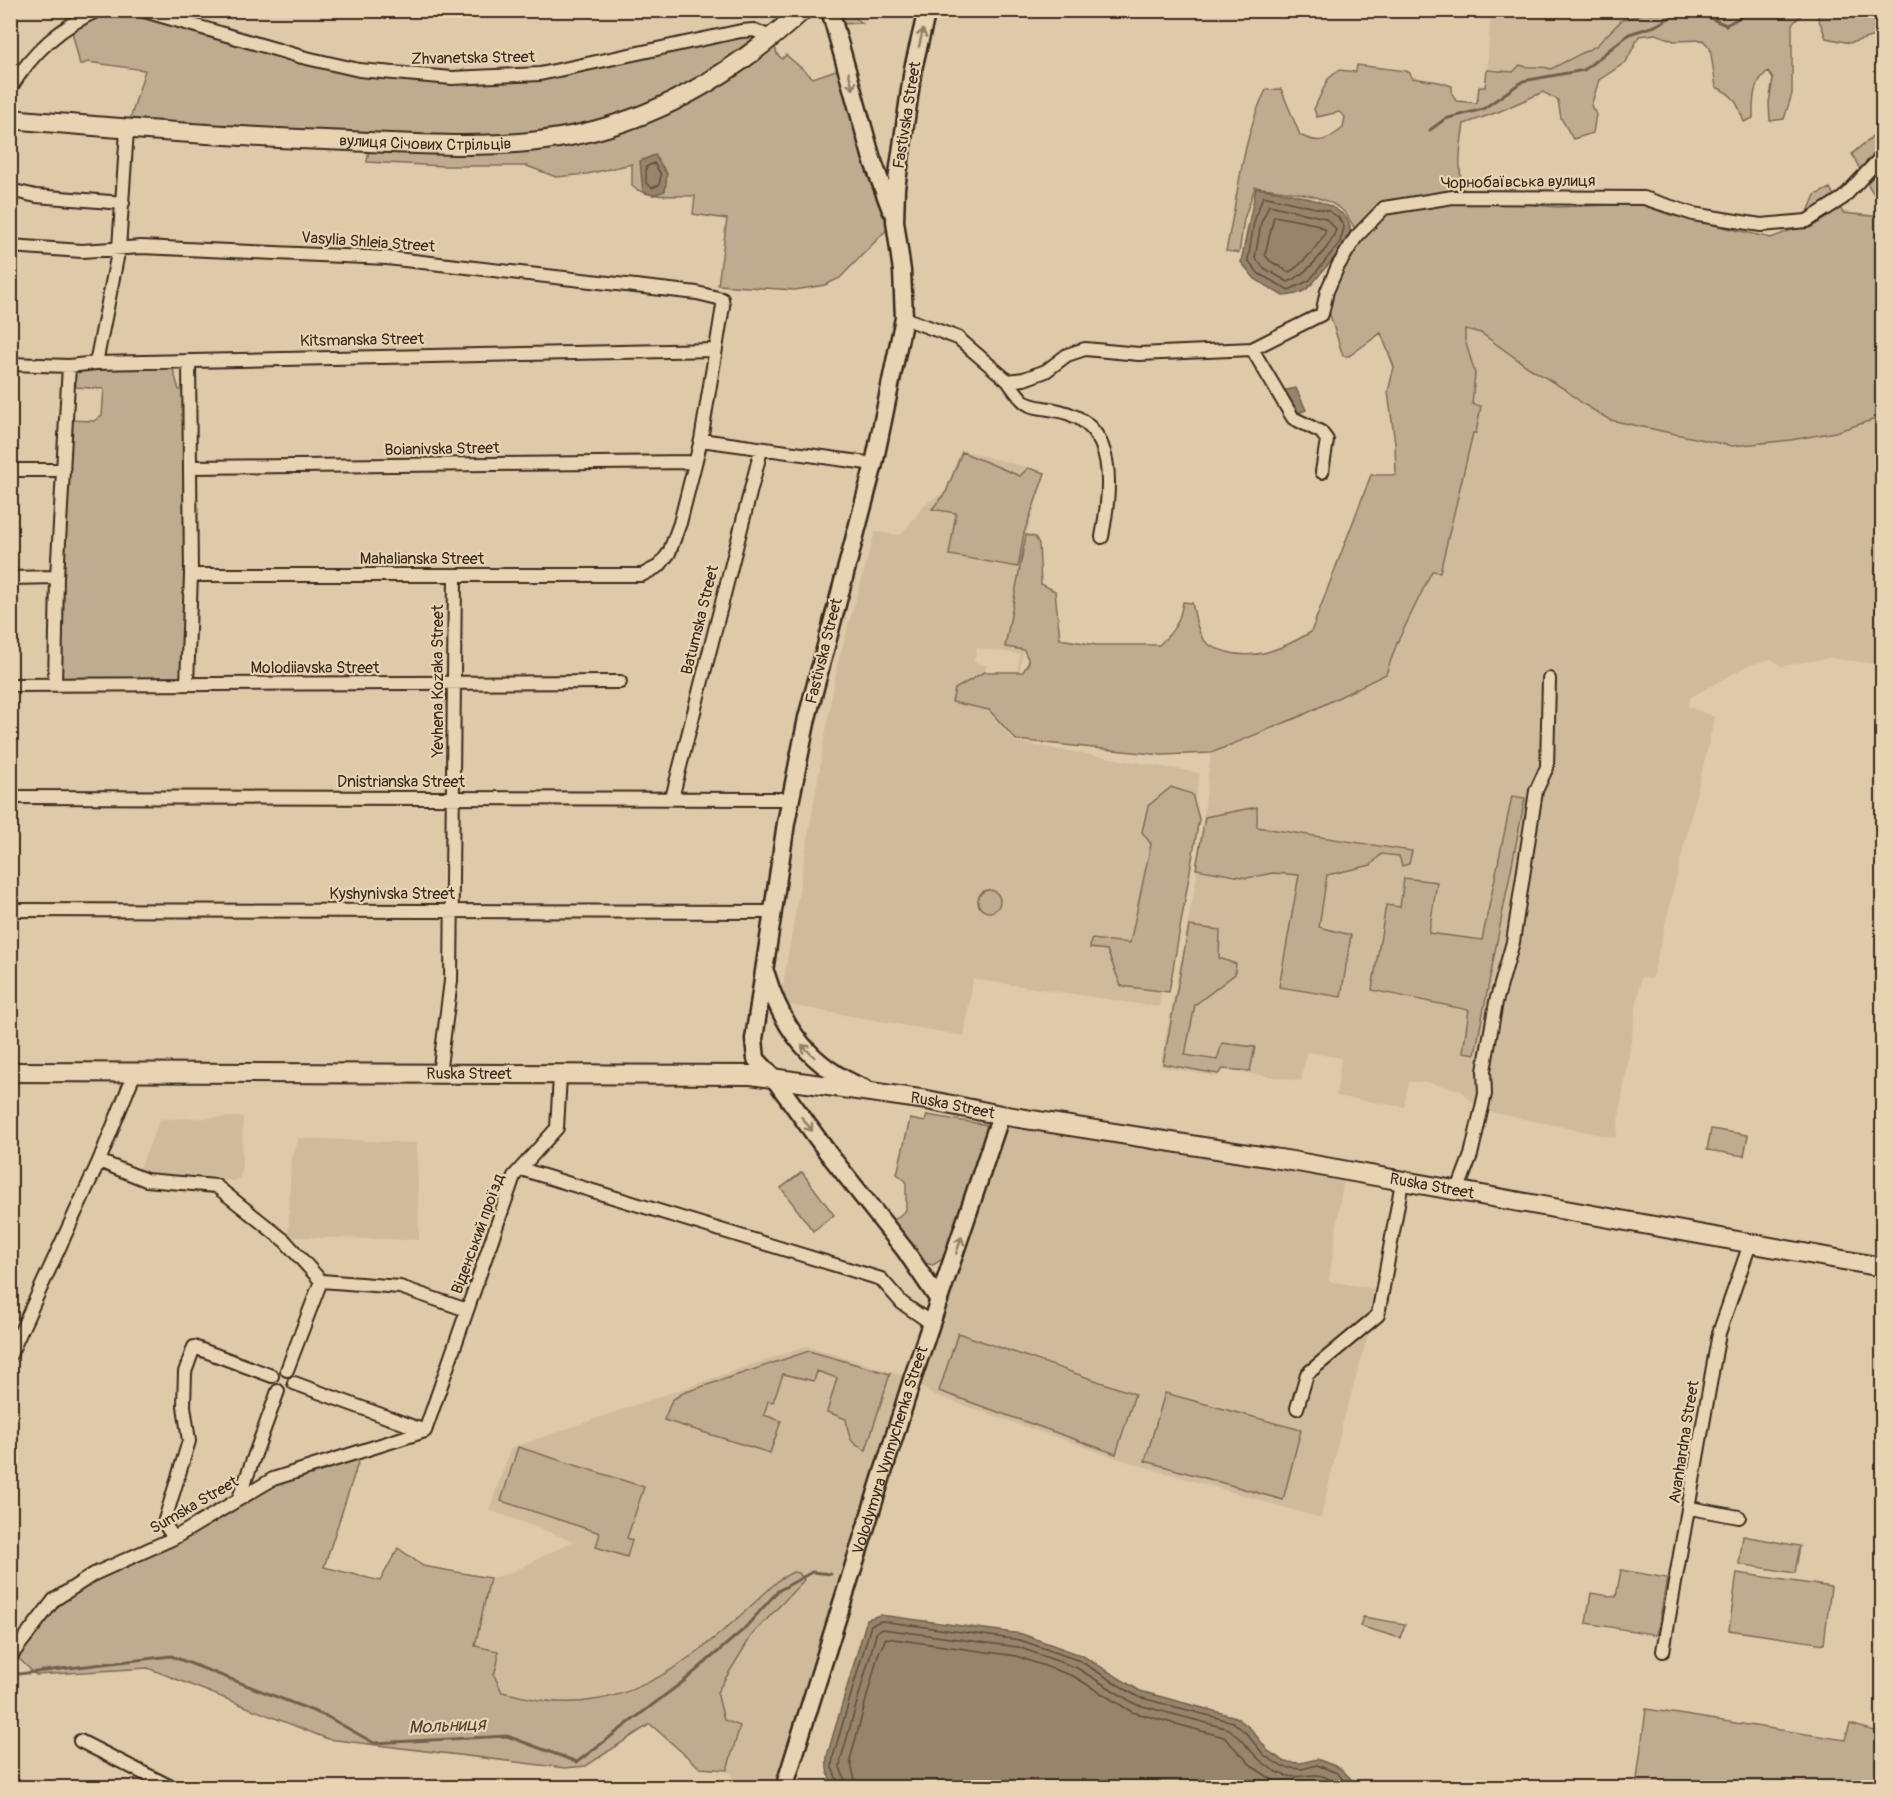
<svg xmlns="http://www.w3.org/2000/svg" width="1893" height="1798" viewBox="0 0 1893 1798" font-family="Pangolin,sans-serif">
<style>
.built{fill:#cfbb9c;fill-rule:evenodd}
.green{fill:#bfac90;stroke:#7d6b57;stroke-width:1.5}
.water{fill:#97846c;stroke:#72604d;stroke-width:1.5}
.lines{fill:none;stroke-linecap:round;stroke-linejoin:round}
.shore{stroke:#604e3d;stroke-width:1.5}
.stream{stroke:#72604d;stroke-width:3}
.street-casing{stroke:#3b2a1e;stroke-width:16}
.secondary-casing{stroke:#3b2a1e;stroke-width:21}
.primary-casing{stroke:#3b2a1e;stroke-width:22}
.street{stroke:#e8d4b2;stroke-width:12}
.secondary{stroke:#e8d4b2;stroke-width:16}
.primary{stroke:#e8d4b2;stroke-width:18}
.oneway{stroke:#927f68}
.labels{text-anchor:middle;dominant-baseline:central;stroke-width:4.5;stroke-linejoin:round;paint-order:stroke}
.street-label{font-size:16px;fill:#3b2a1e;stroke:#e8d4b2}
.water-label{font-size:18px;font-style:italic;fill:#524032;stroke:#e8d4b2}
</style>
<rect width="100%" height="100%" fill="#decaa9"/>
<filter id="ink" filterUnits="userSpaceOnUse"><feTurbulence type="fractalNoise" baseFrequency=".0167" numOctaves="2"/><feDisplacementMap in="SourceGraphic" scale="12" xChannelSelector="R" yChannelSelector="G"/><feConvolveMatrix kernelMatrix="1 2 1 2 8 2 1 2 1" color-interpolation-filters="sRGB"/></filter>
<g filter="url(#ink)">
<path class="built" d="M 1491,11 L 1664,11 L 1660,14 L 1645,13 L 1612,28 L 1596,46 L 1551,69 L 1542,65 L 1513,72 L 1487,70 Z
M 1465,329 L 1481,333 L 1528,367 L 1566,390 L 1583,404 L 1610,420 L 1732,446 L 1791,440 L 1835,432 L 1882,417 L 1882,665 L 1829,658 L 1782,666 L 1771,659 L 1747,666 L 1691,697 L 1687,706 L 1715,717 L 1652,979 L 1641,977 L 1616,1138 L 1480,1110 L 1460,1090 L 1426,1082 L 1409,1082 L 1404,1107 L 1336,1096 L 1341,1058 L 1307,1052 L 1301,1081 L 1224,1070 L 1218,1077 L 1160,1066 L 1196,881 L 1211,753 L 1301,716 L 1386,674 L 1398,642 L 1432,570 L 1473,432 L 1476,432 L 1481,407 L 1472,404 L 1475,373 L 1465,340 Z
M 961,450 L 1046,472 L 1026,535 L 1005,647 L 1023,651 L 1014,708 L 980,702 L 1015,742 L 1200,773 L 1159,1007 L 973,979 L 964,1036 L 789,1005 L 782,991 L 837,666 L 875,532 L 901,535 L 925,504 L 945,492 ZM 962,452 L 1020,476 L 1024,533 L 1018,567 L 956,513 L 932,508 L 946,492 ZM 977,648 L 1020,654 L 1016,679 L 984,674 L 987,666 L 974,662 Z
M 1001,1116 L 1345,1169 L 1329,1281 L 1381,1290 L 1342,1426 L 1321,1518 L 1128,1462 L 931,1394 L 912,1379 L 784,1787 L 740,1787 L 727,1770 L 740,1726 L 724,1720 L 717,1692 L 752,1635 L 804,1580 L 780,1579 L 707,1646 L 663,1675 L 638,1686 L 586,1702 L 560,1702 L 502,1692 L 494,1675 L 498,1661 L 475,1646 L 490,1578 L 508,1574 L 573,1541 L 489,1510 L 511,1448 L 806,1346 L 912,1378 Z
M 243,1117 L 242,1170 L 240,1177 L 235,1181 L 148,1175 L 138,1172 L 160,1119 Z
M 299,1138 L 417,1143 L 419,1240 L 288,1237 L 291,1158 Z"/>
<path class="green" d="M 1664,10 L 1729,13 L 1730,10 L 1806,11 L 1792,24 L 1792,94 L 1784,119 L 1770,121 L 1769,103 L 1773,79 L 1768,71 C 1752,84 1753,99 1753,118 L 1744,122 C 1738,104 1735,95 1716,87 L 1710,48 L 1703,40 L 1674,41 L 1656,34 L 1639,36 L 1626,62 L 1599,80 L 1591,106 L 1596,114 L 1593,133 L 1573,139 L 1561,118 L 1558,100 L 1543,92 L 1498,112 L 1464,124 C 1459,153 1457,176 1467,204 L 1481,200 L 1557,207 L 1639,204 L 1670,215 L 1771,238 L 1794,229 L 1808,212 L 1815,195 L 1830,188 L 1843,213 L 1882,217 L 1882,417 L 1835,432 L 1791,440 L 1732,446 L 1610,420 L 1583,404 L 1566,390 L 1528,367 L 1481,333 L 1465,329 L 1465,340 L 1475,373 L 1472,404 L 1481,406 L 1476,433 L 1473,433 L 1440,572 L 1432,571 L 1397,643 L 1386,674 L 1301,716 L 1211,753 L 1162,755 L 1016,740 L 989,710 L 952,702 L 955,689 L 984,672 L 1023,672 L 1029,662 L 1024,650 L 1005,647 L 1026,535 L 1035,537 L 1039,544 L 1041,584 L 1055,591 L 1060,639 L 1096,645 L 1159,645 C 1174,631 1180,622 1183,602 L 1192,603 C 1195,614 1196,629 1203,639 C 1209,647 1218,649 1227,652 C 1256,661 1286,647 1311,632 L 1371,475 L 1396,475 L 1395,443 L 1388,392 L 1394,367 L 1381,333 L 1349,356 L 1343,356 L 1329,312 C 1325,286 1348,258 1363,239 C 1353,230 1351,217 1341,209 C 1318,192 1282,191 1255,187 L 1244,219 L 1239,253 L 1226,251 C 1237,202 1243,133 1266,90 L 1281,89 L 1300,135 C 1319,145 1327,141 1343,128 L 1345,117 L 1339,112 L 1317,117 L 1314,109 L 1328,79 L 1339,70 L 1356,72 L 1357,65 L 1406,71 L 1410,73 L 1412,78 L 1439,82 L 1452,86 L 1452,93 L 1456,101 L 1477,103 L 1479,87 L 1485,87 L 1487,70 L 1513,72 L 1520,65 C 1531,70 1540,64 1551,69 L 1596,46 L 1622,20 L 1645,13 L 1660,14 Z
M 102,11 L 140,11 L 359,71 L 492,77 L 742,32 L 773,39 L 777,54 L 782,59 L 786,55 L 813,78 L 845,67 L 895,221 L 840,278 L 825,285 L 795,290 L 718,285 L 727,219 L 693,214 L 695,196 C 676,195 646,199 632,186 L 632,164 L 587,174 L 556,177 L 527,166 L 444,166 L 367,162 L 370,143 L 127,130 L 145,70 L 88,62 L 80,65 L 72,31 Z
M 833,11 L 858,11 L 856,19 L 862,23 L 837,24 Z
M 1820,11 L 1882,11 L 1882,34 L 1850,43 L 1826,38 L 1818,17 Z
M 1882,117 L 1882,199 L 1877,198 C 1866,185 1861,170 1852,154 C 1863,143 1881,134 1882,117 Z
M 79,369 L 173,369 L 179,390 L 190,390 L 188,684 L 54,685 L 66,420 L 94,421 L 102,415 L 104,389 L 76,387 L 75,373 Z
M 962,452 L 1020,476 L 1028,468 L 1045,473 L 1024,533 L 1018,567 L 949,555 L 956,513 L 932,509 L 946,492 Z
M 1171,787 L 1192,794 L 1199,819 L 1169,992 L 1121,986 L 1107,950 L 1090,948 L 1091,939 L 1130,943 L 1151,844 L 1142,832 L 1148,806 Z
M 1512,796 L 1525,798 L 1475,1054 L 1463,1052 L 1469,1010 L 1372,990 L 1386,905 L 1400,907 L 1404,878 L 1437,882 L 1429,933 L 1482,940 Z
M 1257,807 L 1257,827 L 1412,851 L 1409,864 L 1402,866 L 1399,856 L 1381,854 L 1371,865 L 1327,875 L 1319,927 L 1351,935 L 1341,997 L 1279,987 L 1299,875 L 1273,873 L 1247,878 L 1196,869 L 1205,817 Z
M978 901a11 11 0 1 1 22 0a11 11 0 1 1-22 0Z
M 1189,926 L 1220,930 L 1219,958 L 1236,964 L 1235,974 L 1195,1005 L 1185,1055 L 1217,1060 L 1222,1043 L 1255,1047 L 1250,1071 L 1223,1069 L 1218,1074 L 1163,1064 Z
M 927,1115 L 987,1125 L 988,1128 L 946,1257 L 933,1265 L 924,1263 L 892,1222 L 906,1210 L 906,1181 L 897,1174 L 910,1119 L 925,1122 Z
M 1711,1129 L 1748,1135 L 1744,1156 L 1707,1150 Z
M 802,1172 L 834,1215 L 813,1231 L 781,1188 Z
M 958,1333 L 1135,1394 L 1116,1454 L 939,1391 Z
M 809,1351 L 890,1374 L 866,1450 C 848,1443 849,1436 846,1419 L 827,1412 L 837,1378 L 817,1371 L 814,1381 L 783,1374 L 773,1402 L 768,1401 L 764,1415 L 781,1421 L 770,1453 L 664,1420 L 672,1400 L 683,1393 Z
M 1165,1393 L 1301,1430 L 1283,1500 L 1145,1461 Z
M 518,1447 L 644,1487 L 627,1538 L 632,1540 L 627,1557 L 596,1547 L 600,1533 L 501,1501 Z
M 360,1457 L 324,1567 L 380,1581 L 398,1548 L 423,1566 L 490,1578 L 475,1646 L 498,1651 L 498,1661 L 494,1675 L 502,1692 C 521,1696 541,1702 561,1702 C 651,1706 719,1635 780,1579 L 793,1572 L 799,1573 L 804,1580 L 752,1635 L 717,1692 L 724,1720 L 740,1726 L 727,1770 L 700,1768 L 650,1724 L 586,1766 L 565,1768 L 328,1739 L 148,1668 L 36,1675 L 14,1654 L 54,1600 L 274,1483 Z
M 1743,1536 L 1800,1546 L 1795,1573 L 1739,1564 Z
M 1621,1570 L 1667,1578 L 1657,1635 L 1586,1623 L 1591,1593 L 1616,1597 Z
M 1737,1573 L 1831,1587 L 1824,1644 L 1729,1630 Z
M 1363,1617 L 1405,1624 L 1400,1638 L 1360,1626 Z
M 1646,1709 L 1845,1740 L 1850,1724 L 1882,1733 L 1882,1787 L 1636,1787 Z"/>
<path class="water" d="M 655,155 L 667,174 L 665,191 L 653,195 L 643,192 L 640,161 Z
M 1256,188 C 1277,191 1355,201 1350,232 C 1348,247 1336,256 1327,266 C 1311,283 1311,294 1283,296 L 1255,279 L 1241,262 Z
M 1296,388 L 1306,410 L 1295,414 L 1281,391 Z
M 880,1615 L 1022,1634 L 1083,1656 L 1140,1691 L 1236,1717 L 1251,1729 L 1268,1751 L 1285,1762 L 1301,1763 L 1317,1759 L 1340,1768 L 1359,1787 L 838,1787 C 827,1780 826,1769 827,1756 L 867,1619 Z"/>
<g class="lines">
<path class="shore" d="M 654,163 L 661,175 L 659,185 L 652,188 L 646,183 L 646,167 Z
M 1263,196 L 1329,211 L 1338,217 L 1344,227 L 1340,242 L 1310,280 L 1289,290 L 1259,274 L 1248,260 L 1254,222 Z
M 1269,205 L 1325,218 L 1336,229 C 1332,246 1305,276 1288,282 L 1264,268 L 1255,258 L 1261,223 Z
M 1274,216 L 1315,224 L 1326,230 C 1323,241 1300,267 1289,272 L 1270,261 L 1265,255 Z
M 841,1788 L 832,1768 L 833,1757 L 871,1625 L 881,1621 L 1020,1640 L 1080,1661 L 1138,1697 L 1233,1722 L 1246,1733 L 1264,1755 L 1282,1767 L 1302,1769 L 1317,1765 L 1337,1773 L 1351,1788
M 848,1788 L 840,1767 L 841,1759 L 877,1631 L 882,1629 L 1018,1647 L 1077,1668 L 1135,1704 L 1229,1729 C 1247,1743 1257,1763 1279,1773 C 1303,1785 1316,1762 1340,1788
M 857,1788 L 850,1760 L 878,1655 L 886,1638 L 1016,1656 L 1073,1676 L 1132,1712 L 1224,1737 L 1253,1767 L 1276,1782 L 1300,1785 L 1316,1783 L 1328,1788"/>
<path class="stream" d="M 1430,130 L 1445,119 L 1483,109 L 1523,81 L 1584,70 L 1629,34 L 1655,26 L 1673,16 L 1696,12 L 1726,25 L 1754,10
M 10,1675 L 171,1656 L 326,1716 L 374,1743 L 507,1736 L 577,1762 L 684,1681 L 743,1630 L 778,1591 L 812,1572 L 831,1574"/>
<g class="street-casing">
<path id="street" d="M 141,10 L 302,57 L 359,70 L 452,78 L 540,74 L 741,31 L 754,30 L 772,38
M 10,89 C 31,54 61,26 99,10
M 10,190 L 36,196 L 123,203
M 10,246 L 82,251 L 141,247 L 387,258 L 697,293 L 722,299 L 723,306 L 701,440 L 680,523 L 669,553 L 659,566 L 642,575 L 191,575
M 904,318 L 958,338 L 1008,381 L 1024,379 L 1046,371 L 1067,355 L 1085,349 L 1139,354 L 1252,349 L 1322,314 L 1327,291 L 1338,266 L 1356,237 L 1384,208 L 1453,197 L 1644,198 L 1693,214 L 1748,223 L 1761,225 L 1807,221 L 1843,198 L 1882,156
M 1252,349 L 1293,418 L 1321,432 L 1327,440 L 1322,472
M 96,363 L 119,248 L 127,130
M 10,364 L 69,366 L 96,363 L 715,350
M 1008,381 C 1029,412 1028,404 1060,411 C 1120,425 1110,492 1102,537
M 701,440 L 874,464
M 190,467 L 694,462
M 10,470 L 64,470
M 10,578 L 57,577
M 187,684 L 191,575 L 189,361
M 10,685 L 620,682
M 55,685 L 57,577 L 69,366
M 10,797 L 791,799
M 672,798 L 761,450
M 10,910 L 773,912
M 439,1074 L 451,981 L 455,576
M 99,1161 L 146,1180 L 216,1186 L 285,1241 L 321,1281 L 287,1370
M 521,1169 L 881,1279 L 902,1303 L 931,1323
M 1457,1192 L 1471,1155 L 1485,1094 L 1484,1071 L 1496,1002 L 1513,942 L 1536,791 L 1547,767 L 1549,679
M 321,1281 L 400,1287 L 467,1310
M 10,1355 L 99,1161 L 135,1072
M 294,1383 L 425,1431
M 1297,1408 L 1307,1374 L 1378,1315 L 1402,1182
M 425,1431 L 514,1176 L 557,1128 L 560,1076
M 239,1498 L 278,1391
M 1690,1508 L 1739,1517
M 174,1538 L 164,1523 L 189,1441 L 184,1406 L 185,1372 L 194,1347 L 272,1376
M 1663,1651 L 1719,1333 L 1751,1241
M 10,1657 L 54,1600 L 94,1574 L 174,1538 L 273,1479 L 425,1431
M 80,1741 L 173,1788"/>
</g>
<g class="secondary-casing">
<g id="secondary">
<path d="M 830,10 L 872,159 L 891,210"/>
<path d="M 927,10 L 913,69 L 896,188 L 895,221 L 902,271 L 904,318 L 874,464 L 807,718 L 786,823 L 754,1039 L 756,1059 L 773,1077 L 828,1153 L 905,1250 L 939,1300"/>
<path d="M 766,974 C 782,1028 811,1067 864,1088"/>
<path id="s1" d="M 784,1788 L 912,1380 L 1001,1115"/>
</g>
</g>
<g class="primary-casing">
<g id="primary">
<path id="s2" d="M 10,119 C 123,129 236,137 350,141 C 433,145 525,152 607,127 C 682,105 745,63 803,10"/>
<path id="s3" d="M 10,1072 L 751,1075 L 927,1100 L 1001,1115 L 1292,1161 L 1882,1267"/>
</g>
</g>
<use href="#street" class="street"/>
<use href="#secondary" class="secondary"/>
<use href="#primary" class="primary"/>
</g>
<defs><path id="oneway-shaft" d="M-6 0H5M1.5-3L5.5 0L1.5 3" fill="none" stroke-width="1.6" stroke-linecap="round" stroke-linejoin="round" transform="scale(1.5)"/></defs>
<g class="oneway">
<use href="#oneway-shaft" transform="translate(921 38) rotate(-77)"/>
<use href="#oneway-shaft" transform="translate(851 81) rotate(74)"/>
<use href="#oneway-shaft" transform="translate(808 1051) rotate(-136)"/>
<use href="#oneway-shaft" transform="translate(807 1124) rotate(52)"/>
<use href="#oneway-shaft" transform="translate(959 1245) rotate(-72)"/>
</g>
</g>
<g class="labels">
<g class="street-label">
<text transform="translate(473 58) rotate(-1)">Zhvanetska Street</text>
<text transform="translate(907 115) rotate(-81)">Fastivska Street</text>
<text stroke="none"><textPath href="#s2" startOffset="416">вулиця Січових Стрільців</textPath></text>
<text transform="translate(1518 182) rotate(-1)">Чорнобаївська вулиця</text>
<text transform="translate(368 242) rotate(4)">Vasylia Shleia Street</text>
<text transform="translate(362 340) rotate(-1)">Kitsmanska Street</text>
<text transform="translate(442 449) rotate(-1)">Boianivska Street</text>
<text x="422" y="559">Mahalianska Street</text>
<text transform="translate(700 620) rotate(-76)">Batumska Street</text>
<text transform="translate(824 651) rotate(-76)">Fastivska Street</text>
<text x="315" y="668">Molodiiavska Street</text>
<text transform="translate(438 681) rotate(-90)">Yevhena Kozaka Street</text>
<text x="401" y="782">Dnistrianska Street</text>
<text x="392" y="894">Kyshynivska Street</text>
<text stroke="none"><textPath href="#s3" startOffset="459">Ruska Street</textPath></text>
<text stroke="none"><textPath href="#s3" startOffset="945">Ruska Street</textPath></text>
<text stroke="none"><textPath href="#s3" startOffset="1431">Ruska Street</textPath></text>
<text transform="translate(478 1234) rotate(-70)">Віденський проїзд</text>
<text transform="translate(1684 1442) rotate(-81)">Avanhardna Street</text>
<text stroke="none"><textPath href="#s1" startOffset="354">Volodymyra Vynnychenka Street</textPath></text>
<text transform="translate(194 1505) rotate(-30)">Sumska Street</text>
</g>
<g class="water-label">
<text transform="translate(447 1726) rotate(-3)">Мольниця</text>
</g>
</g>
<rect width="1893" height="1798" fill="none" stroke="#e8d4b2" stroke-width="36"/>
<rect x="18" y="18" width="1857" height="1762" fill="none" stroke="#3b2a1e" stroke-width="2" filter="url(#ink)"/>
</svg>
